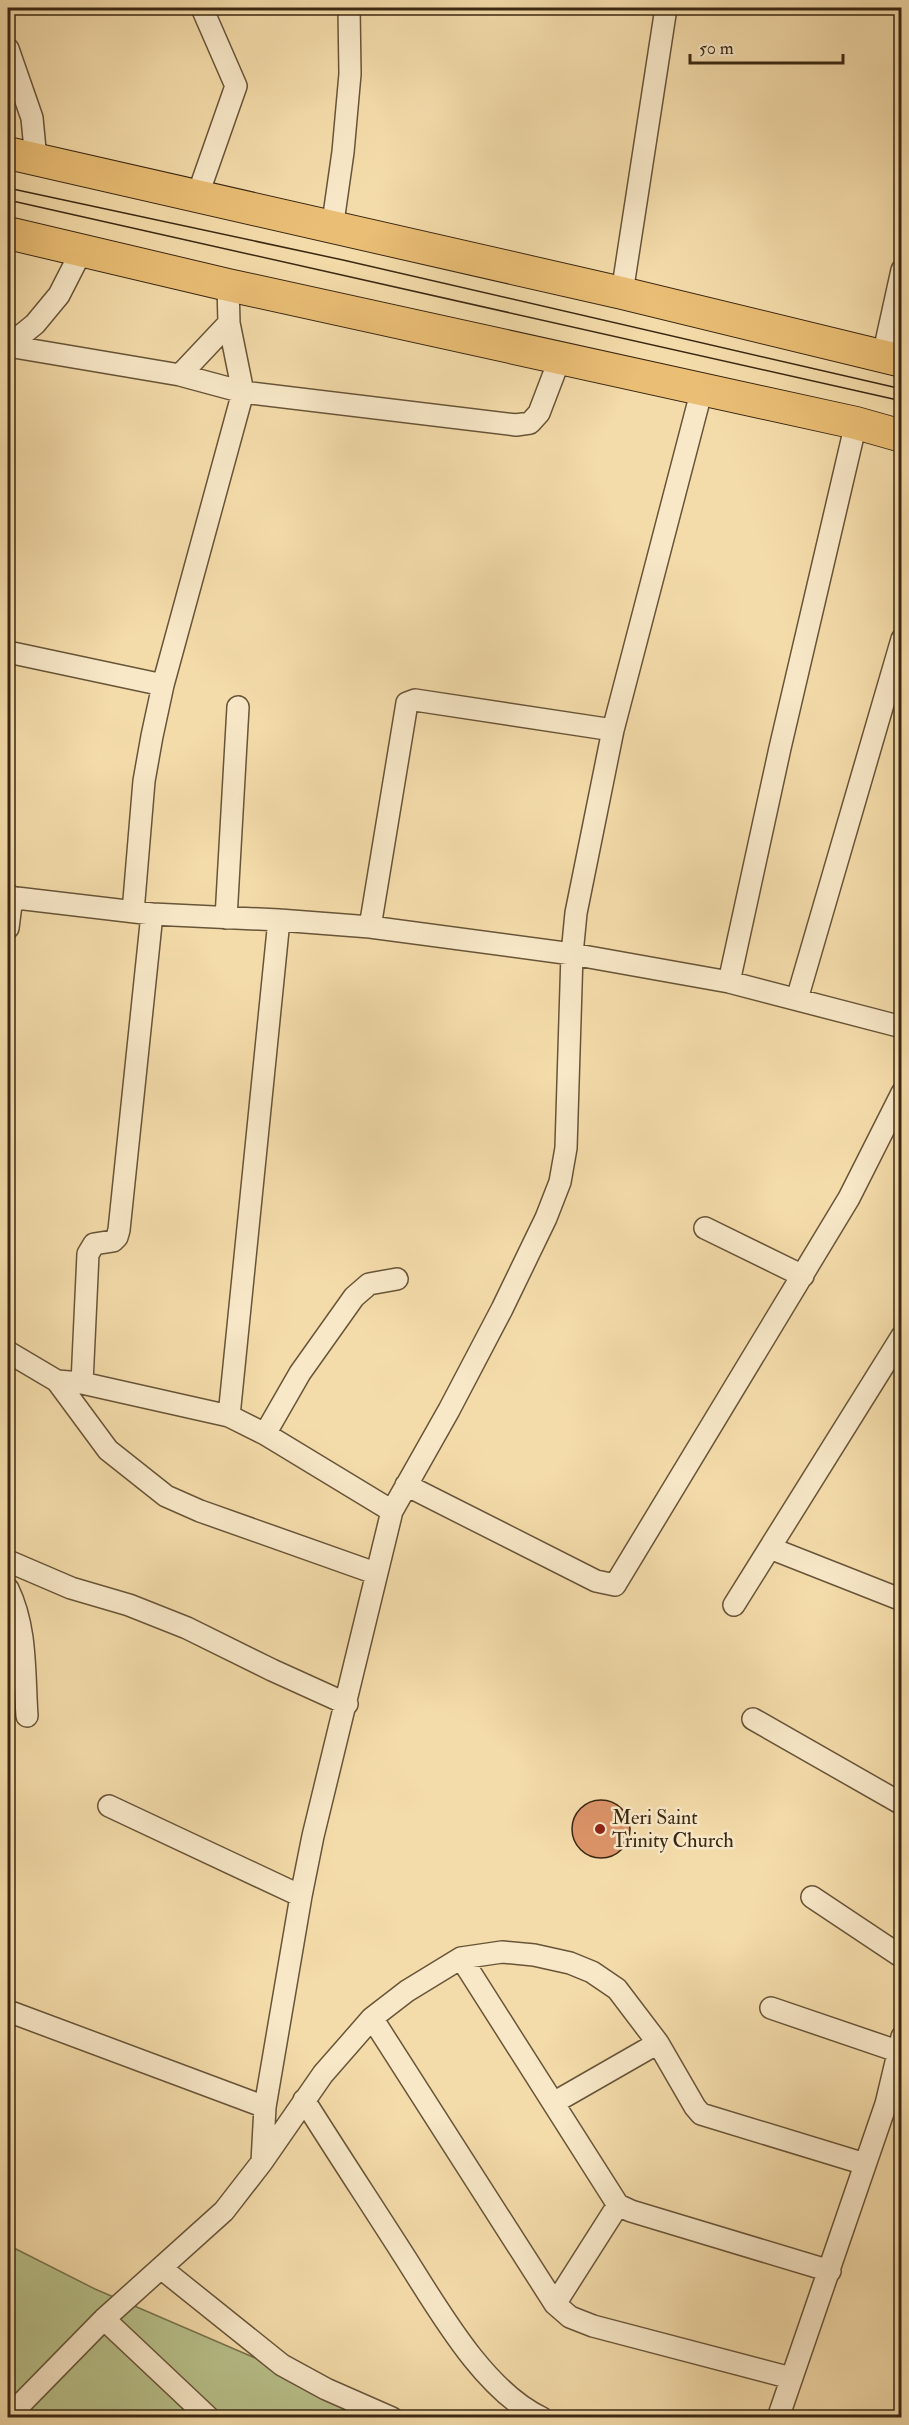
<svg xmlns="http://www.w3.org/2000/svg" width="909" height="2425" viewBox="0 0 909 2425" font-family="'IM FELL Double Pica',serif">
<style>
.green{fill:#b8c18b;stroke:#79744e;stroke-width:1.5}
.building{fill:#dc9368;stroke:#3a2712;stroke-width:1.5}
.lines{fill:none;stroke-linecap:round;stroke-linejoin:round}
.minor-casing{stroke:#685438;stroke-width:24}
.primary-casing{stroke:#3a2712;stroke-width:34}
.minor{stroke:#f8e8c8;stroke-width:21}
.primary{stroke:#eabe75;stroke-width:32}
.tram{stroke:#3a2712;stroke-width:1.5}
.poi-dot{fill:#8f2418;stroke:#f8e8c8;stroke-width:2}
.labels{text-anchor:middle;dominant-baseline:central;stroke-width:5;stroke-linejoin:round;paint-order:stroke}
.poi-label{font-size:20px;fill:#3a2712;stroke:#f8e8c8;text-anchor:start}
</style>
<rect width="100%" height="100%" fill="#f4dcaa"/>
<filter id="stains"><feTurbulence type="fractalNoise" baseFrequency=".00333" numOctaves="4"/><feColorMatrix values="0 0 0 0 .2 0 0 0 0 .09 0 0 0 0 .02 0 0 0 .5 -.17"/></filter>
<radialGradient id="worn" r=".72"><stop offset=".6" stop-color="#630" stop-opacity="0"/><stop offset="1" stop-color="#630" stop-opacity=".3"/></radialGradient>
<path class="green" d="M 8,2245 L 95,2289 L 392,2417 L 8,2417 Z"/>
<path class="building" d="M572 1829a29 29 0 1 1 58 0a29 29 0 1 1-58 0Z"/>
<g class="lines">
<g class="minor-casing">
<path id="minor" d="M 8,49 L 32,118 L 36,160
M 197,197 L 236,86 L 202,8
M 332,229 L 343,152 L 350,74 L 349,8
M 622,293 L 666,8
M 8,346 L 180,375 L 243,392 L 516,425 L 530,423 L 539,413 L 560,358
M 8,346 L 35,324 L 59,295 L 82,250
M 883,356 L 902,270
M 180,375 L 229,323
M 8,652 L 163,685
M 8,897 L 152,914 L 279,920 L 370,927 L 572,954 L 729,982 L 902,1027
M 133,912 L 144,781 L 152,736 L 163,685 L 243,392 L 229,323 L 228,285
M 226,918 L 238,707
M 370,927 L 407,703 L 415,700 L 613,730
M 8,928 L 12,897
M 729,982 L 780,748 L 856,423
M 797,999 L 902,639
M 705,1228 L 803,1276
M 8,1352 L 57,1381
M 82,1383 L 88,1254 L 94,1244 L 113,1241 L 117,1237 L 119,1230 L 152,914
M 229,1416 L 279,920
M 265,1434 L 300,1373 L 354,1297 L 369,1284 L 397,1279
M 406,1485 L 596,1581 L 615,1585 L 849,1198 L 902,1093
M 770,1548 L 902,1600
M 8,1561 L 71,1588 L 129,1605 L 187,1628 L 272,1670 L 347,1704
M 375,1573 L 200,1511 L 166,1496 L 108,1450 L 57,1381 L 82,1383 L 229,1416 L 265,1434 L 392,1511
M 8,1589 C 27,1628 24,1673 27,1716
M 734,1605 L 902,1336
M 753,1719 L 902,1804
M 109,1806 L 301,1896
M 812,1897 L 902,1957
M 461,1958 L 618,2205 L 631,2211 L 830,2271
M 771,2008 L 897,2051
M 8,2011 L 265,2107
M 372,2018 L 555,2304 L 570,2317 L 593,2326 L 791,2378
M 304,2100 C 336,2151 369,2201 401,2251 C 436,2305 482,2390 542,2418
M 555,2102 L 658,2043 L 695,2107 L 701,2114 L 865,2164
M 262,2162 L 323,2074 L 372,2018 L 407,1991 L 461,1958 L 502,1952 L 534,1955 L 570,1963 L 592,1972 L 617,1989 L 658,2043
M 161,2268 L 282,2365 L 326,2389 L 392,2418
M 555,2304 L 618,2205
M 104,2319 L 209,2418
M 8,2417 L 104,2319 L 224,2211 L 262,2162 L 265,2107 L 301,1896 L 313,1836 L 392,1511 L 449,1410 L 502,1309 L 546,1218 L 560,1182 L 566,1148 L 572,954 L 576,913 L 613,730 L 702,389
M 778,2418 L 886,2104 L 902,2037"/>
</g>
<g class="primary-casing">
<path id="primary" d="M 8,153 L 622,293 L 902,361
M 8,233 L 228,285 L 856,423 L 902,436"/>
</g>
<use href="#minor" class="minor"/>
<use href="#primary" class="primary"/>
<path class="tram" d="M 8,188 L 343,260 L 902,389
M 8,200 L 902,401"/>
</g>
<circle class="poi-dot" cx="600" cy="1829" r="6"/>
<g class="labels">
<g class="poi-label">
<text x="612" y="1817">Meri Saint<tspan x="612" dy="23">Trinity Church</tspan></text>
</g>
</g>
<rect width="909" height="2425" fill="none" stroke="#f4dcaa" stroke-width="30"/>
<rect x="9" y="9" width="891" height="2407" fill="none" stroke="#3a2712" stroke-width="3"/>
<rect x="15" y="15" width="879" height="2395" fill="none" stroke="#3a2712" stroke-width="1.5"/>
<path d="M690 54v9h153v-9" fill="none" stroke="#3a2712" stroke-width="3"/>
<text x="699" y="54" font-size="18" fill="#3a2712" stroke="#f8e8c8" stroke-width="4.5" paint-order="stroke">50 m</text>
<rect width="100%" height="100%" filter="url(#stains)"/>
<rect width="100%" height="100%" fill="url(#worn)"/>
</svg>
